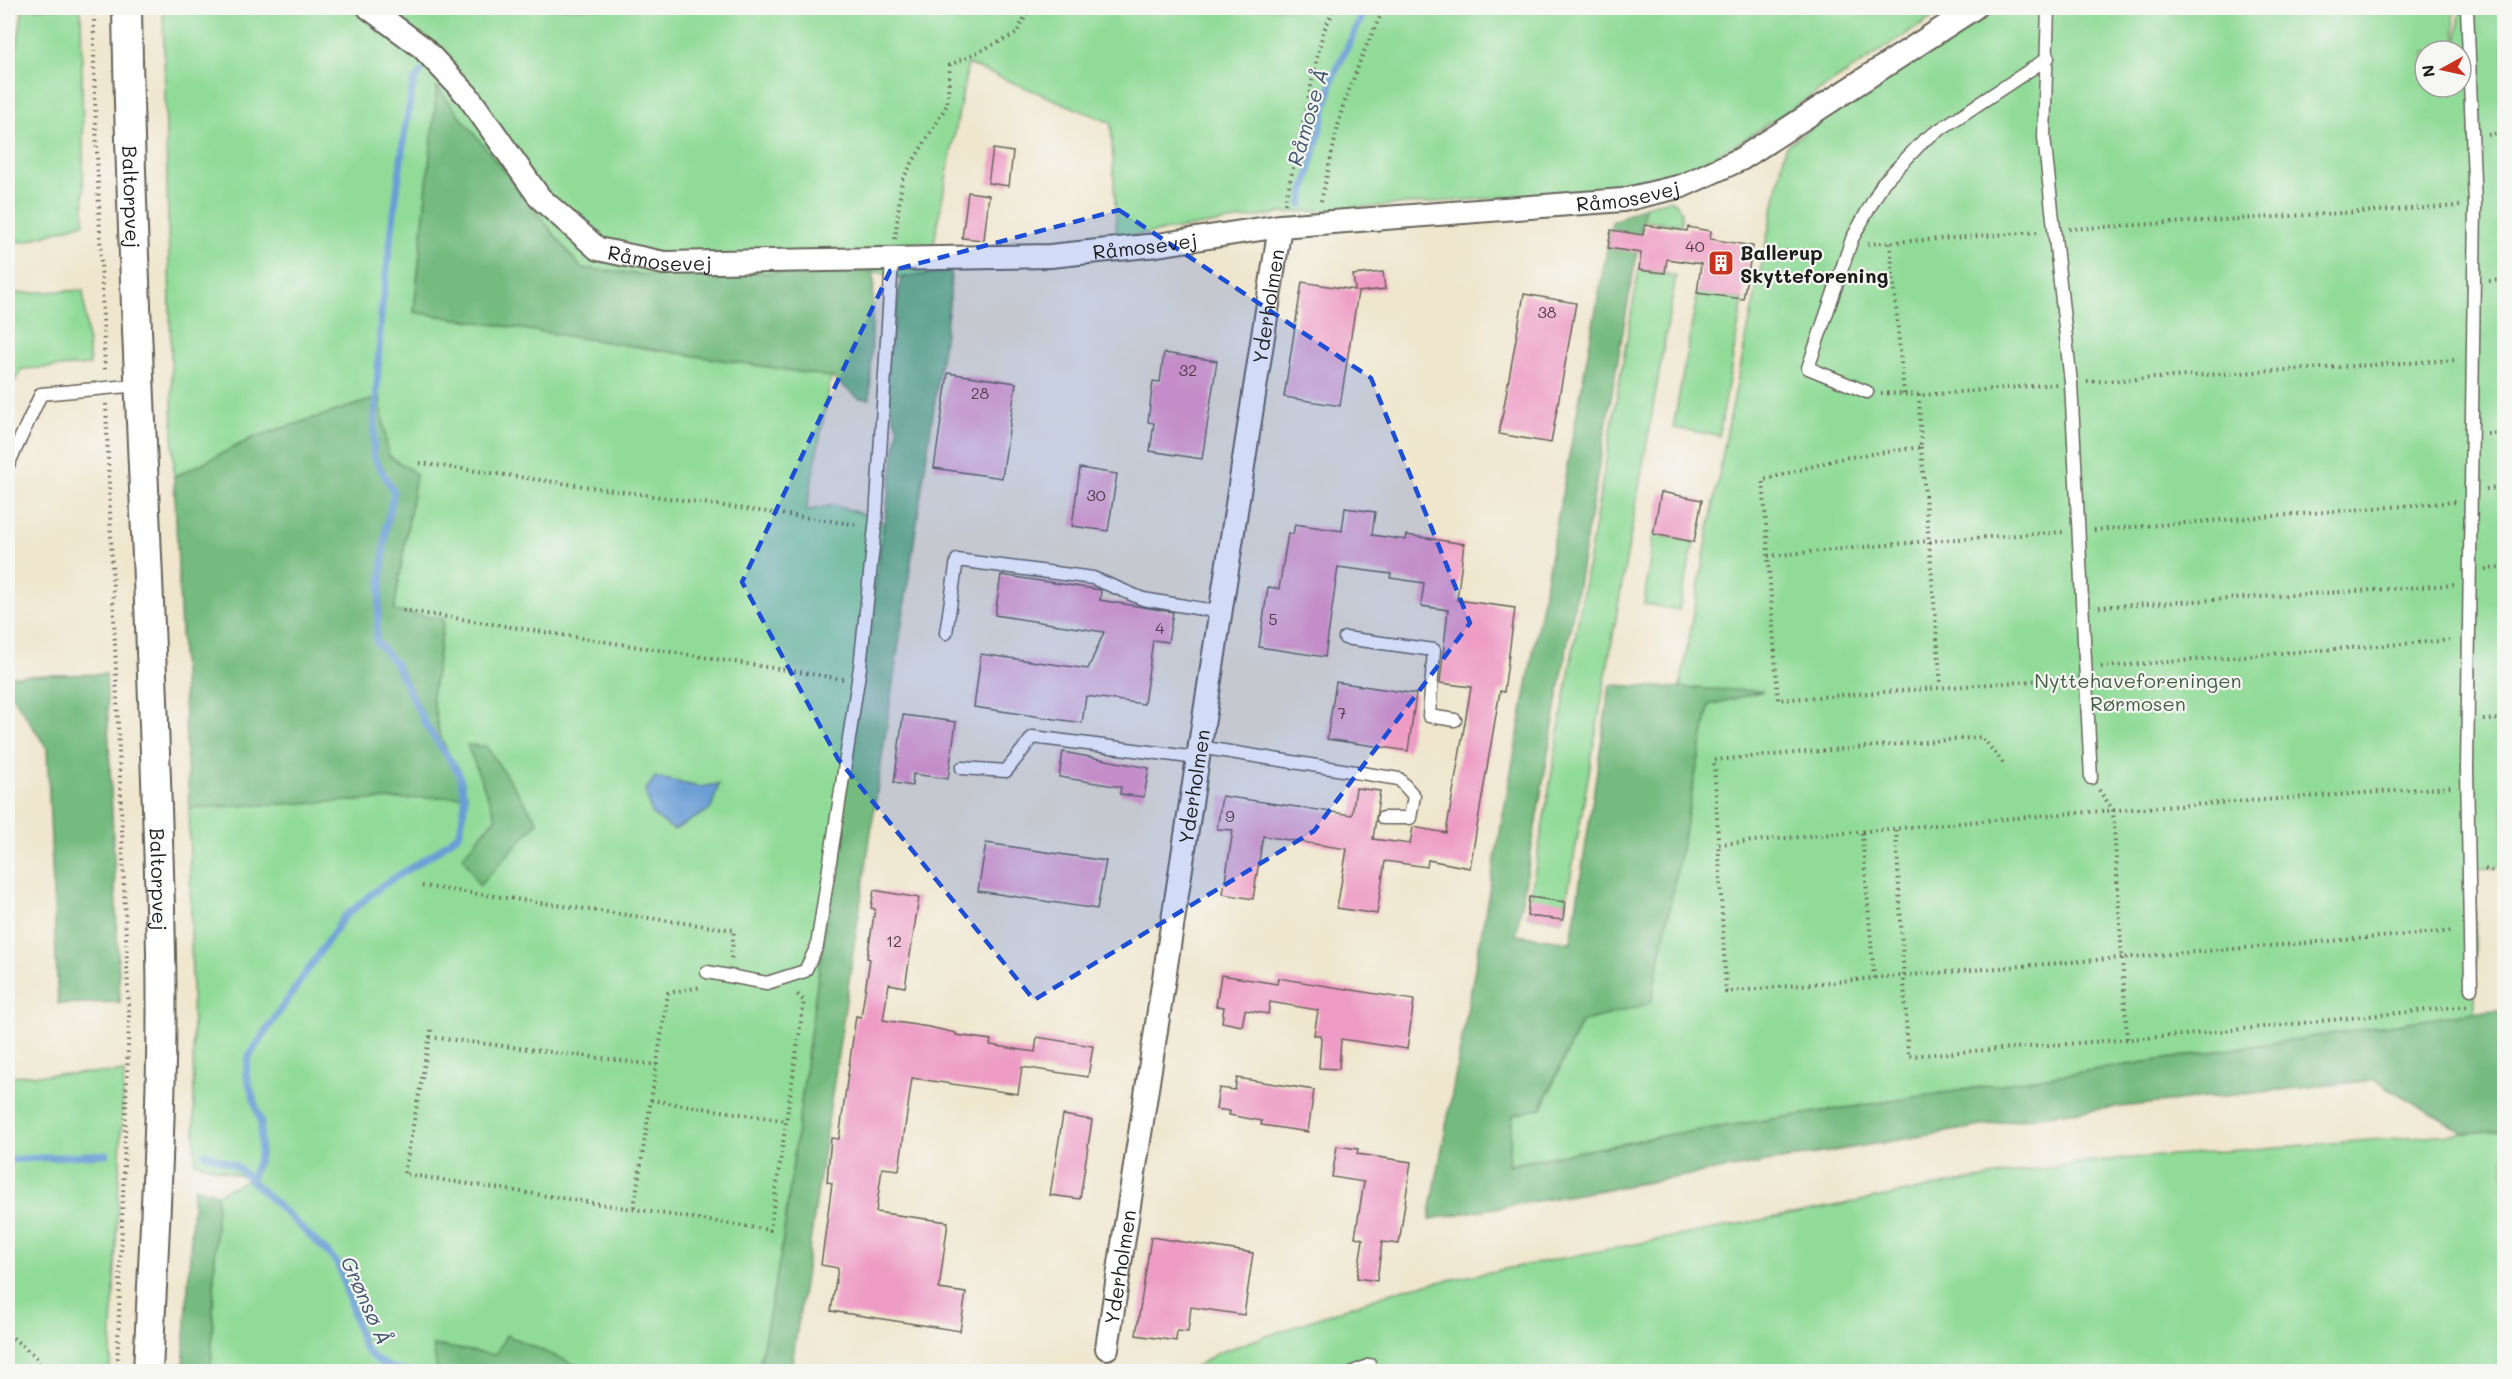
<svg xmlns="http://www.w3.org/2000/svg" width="2512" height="1379" viewBox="0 0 2512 1379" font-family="Mali,sans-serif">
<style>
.green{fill:#91db98;stroke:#567c5a;stroke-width:1.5;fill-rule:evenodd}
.forest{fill:#74bb80;stroke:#486c4e;stroke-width:1.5}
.water{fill:#6b9ed6;stroke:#445d79;stroke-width:1.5}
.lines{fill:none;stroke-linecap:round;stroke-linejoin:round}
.stream{stroke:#6b9ed6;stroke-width:7}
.building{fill:#ee9cc5}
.service-casing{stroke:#66635a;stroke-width:15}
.minor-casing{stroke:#66635a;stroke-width:26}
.tertiary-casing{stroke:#66635a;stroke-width:32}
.path{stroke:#66635a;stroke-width:4;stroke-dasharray:1.5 4.5;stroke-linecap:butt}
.service{stroke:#fff;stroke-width:12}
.minor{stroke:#fff;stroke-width:22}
.tertiary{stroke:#fff;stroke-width:28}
.marked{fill:#1d4ed8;fill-opacity:0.2;stroke:#1d4ed8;stroke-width:4.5;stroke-dasharray:12 8;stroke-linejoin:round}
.labels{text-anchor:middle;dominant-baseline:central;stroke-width:4.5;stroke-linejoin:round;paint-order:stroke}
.number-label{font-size:16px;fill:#503c46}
.street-label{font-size:20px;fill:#1c1c1c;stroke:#f6f6f2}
.poi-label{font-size:20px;font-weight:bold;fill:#1c1c1c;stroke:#f6f6f2;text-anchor:start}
.park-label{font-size:20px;fill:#455f47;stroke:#f6f6f2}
.water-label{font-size:21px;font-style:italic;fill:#405670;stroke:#f6f6f2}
</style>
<rect width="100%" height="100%" fill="#f6f6f2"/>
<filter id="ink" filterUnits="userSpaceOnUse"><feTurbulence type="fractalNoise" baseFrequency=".0167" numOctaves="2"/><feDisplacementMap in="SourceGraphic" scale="12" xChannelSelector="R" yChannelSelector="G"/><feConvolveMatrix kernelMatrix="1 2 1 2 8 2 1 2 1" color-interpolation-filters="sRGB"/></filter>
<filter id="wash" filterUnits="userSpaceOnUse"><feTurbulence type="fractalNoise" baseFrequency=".008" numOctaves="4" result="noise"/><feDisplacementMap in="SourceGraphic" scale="24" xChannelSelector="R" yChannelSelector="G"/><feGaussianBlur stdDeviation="1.35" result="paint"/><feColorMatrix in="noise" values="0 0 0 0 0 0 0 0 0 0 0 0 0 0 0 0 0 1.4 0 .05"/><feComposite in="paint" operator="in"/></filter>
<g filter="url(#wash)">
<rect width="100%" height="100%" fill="#efe6cd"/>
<path class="green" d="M 23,8 L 81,8 L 84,223 L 24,242 L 8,239 L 8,104 Z
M 163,8 L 1947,8 L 1737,144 L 1682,175 L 1621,189 L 1283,213 L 1117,238 L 1111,123 L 968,64 L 928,274 L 901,278 L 874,271 L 649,275 L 581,268 L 437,88 L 414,312 L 831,377 L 806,511 L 833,505 L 876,518 L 884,524 L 816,991 L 781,1253 L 758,1372 L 211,1371 L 217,1194 L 250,1179 L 195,1162 L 189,808 L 467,795 L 439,733 L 432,697 L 444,620 L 394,611 L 416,474 L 388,455 L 380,398 L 255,437 L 174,477 Z
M 1982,8 L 2453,8 L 2457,50 L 2460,8 L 2504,8 L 2504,867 L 2475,869 L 2475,1012 L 1667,1135 L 1508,1165 L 1513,1115 L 1542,1108 L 1581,1022 L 1651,1003 L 1709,705 L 1761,692 L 1680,688 L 1725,442 L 1786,146 ZM 2425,51 L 2461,51 L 2461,87 L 2425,87 Z
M 1669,200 L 1677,204 L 1681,211 L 1681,225 L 1643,220 L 1645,206 Z
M 1639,269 L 1676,276 L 1563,920 L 1527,916 Z
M 83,290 L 90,365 L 22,369 L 8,392 L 8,294 Z
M 1698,291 L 1743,299 L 1719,436 L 1673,428 Z
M 1653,534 L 1694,542 L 1679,610 L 1644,604 Z
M 124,1072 L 110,1371 L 8,1371 L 8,1076 Z
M 2504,1130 L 2504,1371 L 1187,1372 L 1218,1353 L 1401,1289 L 1964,1181 L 2094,1161 Z"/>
<path class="forest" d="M 437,87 L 581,268 L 649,275 L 874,271 L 870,399 L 859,398 L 831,377 L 414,312 Z
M 1645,206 L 1516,935 L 1571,942 L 1610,685 L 1763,691 L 1709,705 L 1651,1003 L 1581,1022 L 1541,1108 L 1513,1115 L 1508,1165 L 1667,1135 L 2475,1012 L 2504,1011 L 2504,1130 L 2465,1133 L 2375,1080 L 2053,1114 L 1429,1219 L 1612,222 Z
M 951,271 L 950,299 L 791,1371 L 758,1372 L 781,1253 L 816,991 L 898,429 L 884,389 L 901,278 Z
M 380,397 L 388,455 L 416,474 L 394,611 L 444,619 L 432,697 L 439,733 L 467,796 L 189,808 L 174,477 L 255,437 Z
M 106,674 L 120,1002 L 58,1004 L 47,748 L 8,689 L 8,676 Z
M 467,745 L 486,746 L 538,822 L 479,886 L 463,856 L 496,817 Z
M 194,1187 L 217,1194 L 211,1371 L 183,1371 Z
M 506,1335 L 590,1371 L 437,1371 L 433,1345 L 496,1355 Z"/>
<path class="water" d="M 655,777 L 700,787 L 719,784 L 711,809 L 674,830 L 652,814 L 645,791 Z"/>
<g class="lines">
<path class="stream" d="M 1301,205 L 1333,77 L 1366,8
M 205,1153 L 236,1166 L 328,1253 L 337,1263 L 341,1273 L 363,1346 C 374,1362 389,1369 408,1372
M 8,1160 L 106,1154
M 251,1179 L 260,1156 L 261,1123 L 246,1074 L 249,1056 L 344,917 L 383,885 L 436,852 L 460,833 L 465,801 L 459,773 L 427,727 L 395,663 L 376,641 L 386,527 L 394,492 L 373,456 L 381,314 L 405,129 L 414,81 L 421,72"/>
</g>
<g id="blocks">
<path class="building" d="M 993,149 L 1013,152 L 1009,186 L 988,183 Z
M 968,192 L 989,195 L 984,240 L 962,238 Z
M 1645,225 L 1687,231 L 1688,227 L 1711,231 L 1710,239 L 1753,246 L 1743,299 L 1697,293 L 1701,264 L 1667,259 L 1665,273 L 1639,270 L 1641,253 L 1608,248 L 1611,230 L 1643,235 Z
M 1383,272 L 1385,289 L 1358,292 L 1340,406 L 1284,397 L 1302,282 L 1355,290 L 1353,275 Z
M 1524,294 L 1576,303 L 1551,443 L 1499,434 Z
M 1164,353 L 1217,361 L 1202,459 L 1150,451 L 1154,423 L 1148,422 L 1153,381 L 1160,382 Z
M 948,373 L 1016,383 L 1002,478 L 934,468 Z
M 1080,468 L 1117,474 L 1108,531 L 1072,526 Z
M 1661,492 L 1702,500 L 1694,542 L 1653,534 Z
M 1345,508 L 1375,512 L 1372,535 L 1406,540 L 1407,535 L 1464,544 L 1457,600 L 1515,608 L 1504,692 L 1500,691 L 1470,868 L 1428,860 L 1427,867 L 1385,861 L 1377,914 L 1337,908 L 1347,849 L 1263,836 L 1253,899 L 1223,894 L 1233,830 L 1217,829 L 1222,796 L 1352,815 L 1356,788 L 1380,791 L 1373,839 L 1410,844 L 1413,827 L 1446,833 L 1471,687 L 1440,683 L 1448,610 L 1421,606 L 1424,583 L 1390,578 L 1391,574 L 1338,567 L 1325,657 L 1259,647 L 1268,587 L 1279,589 L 1288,533 L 1293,534 L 1295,524 L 1342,531 Z
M 1001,575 L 1101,590 L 1100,600 L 1173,612 L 1168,642 L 1153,640 L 1144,704 L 1086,696 L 1082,723 L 974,707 L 981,654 L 1088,669 L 1104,632 L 995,615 Z
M 1336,682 L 1416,694 L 1408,751 L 1327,739 Z
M 903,715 L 956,722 L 948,779 L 913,774 L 912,786 L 894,783 Z
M 1063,752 L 1149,768 L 1144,797 L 1120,794 L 1121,787 L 1059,777 Z
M 986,843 L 1106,861 L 1097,909 L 978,891 Z
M 874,890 L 919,898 L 905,987 L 889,984 L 883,1020 L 929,1027 L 956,1033 L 956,1035 L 991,1040 L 990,1045 L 1035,1052 L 1037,1037 L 1093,1046 L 1088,1077 L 1022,1067 L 1018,1094 L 912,1078 L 899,1170 L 882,1168 L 876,1212 L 948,1222 L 939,1289 L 966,1293 L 960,1331 L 831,1311 L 838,1268 L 821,1265 L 832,1183 L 827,1182 L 831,1138 L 839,1139 L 856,1016 L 861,1017 L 870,959 L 867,958 L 875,909 L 871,908 Z
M 1529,897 L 1565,902 L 1563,920 L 1527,916 Z
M 1221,975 L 1277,984 L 1278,978 L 1414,1000 L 1407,1049 L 1341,1039 L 1339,1069 L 1319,1068 L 1321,1039 L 1320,1035 L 1314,1035 L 1318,1010 L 1270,1002 L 1268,1014 L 1245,1010 L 1242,1026 L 1222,1022 L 1224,1007 L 1216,1006 Z
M 1237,1078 L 1314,1090 L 1308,1132 L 1261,1125 L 1262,1121 L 1229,1115 L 1230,1111 L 1216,1109 L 1219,1088 L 1235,1090 Z
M 1063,1115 L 1092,1120 L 1080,1199 L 1050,1195 Z
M 1337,1146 L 1358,1149 L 1357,1154 L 1411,1162 L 1399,1244 L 1382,1242 L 1377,1281 L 1357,1278 L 1363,1239 L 1355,1237 L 1364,1182 L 1332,1177 Z
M 1151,1237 L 1253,1253 L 1244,1315 L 1191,1307 L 1188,1332 L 1177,1331 L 1176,1341 L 1136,1335 Z"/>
</g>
</g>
<g filter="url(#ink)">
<use href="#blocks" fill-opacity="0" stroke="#66635a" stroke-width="1.5"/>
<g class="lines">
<g class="service-casing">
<path id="service" d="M 2048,8 L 2044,137 L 2071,383 L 2091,778
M 2467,8 L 2475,205 L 2467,768 L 2471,989
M 1867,392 L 1808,368 L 1852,239 L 1883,183 L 1924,140 L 2048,58
M 8,465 L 41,394 L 139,385
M 946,633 L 957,560 L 1093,578 L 1143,599 L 1220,612
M 1345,638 L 1434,650 L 1429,716 L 1455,720
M 1199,747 L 1399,779 L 1414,796 L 1410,818 L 1383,818
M 962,768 L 1006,771 L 1033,737 L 1197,758
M 707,972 L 767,983 L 805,971 L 817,946 L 860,667 L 876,518 L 892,260
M 1353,1372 L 1370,1365"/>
</g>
<g class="minor-casing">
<g id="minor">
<path id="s1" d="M 369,8 L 423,48 L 468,96 L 540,198 L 598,249 L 664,263 L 1050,256 L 1157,245 L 1280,226 L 1623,200 L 1682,186 L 1741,159 L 1974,8"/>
<path id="s2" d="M 1107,1348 L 1280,226"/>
</g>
</g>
<g class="tertiary-casing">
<g id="tertiary">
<path id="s3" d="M 127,8 C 132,323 155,638 161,953 C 164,1093 154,1232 148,1372"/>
</g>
</g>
<path class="path" d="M 94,8 L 94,70 L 105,372
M 2488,135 L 2504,133
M 1321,201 L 1342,109 L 1362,56 L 1384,8
M 1285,204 L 1323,32 L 1335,8
M 2069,229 L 2460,206
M 895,239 L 902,180 L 947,105 L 950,65 L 1016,34 L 1030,8
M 1890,243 L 1904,394
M 1868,244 L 2037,232
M 2489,281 L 2504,280
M 2087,382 L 2457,360
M 1881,393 L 1923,395 L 2056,384
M 1919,395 L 1921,447 L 1843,458 L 1763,480 L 1778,700 L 2071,678
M 106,404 L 129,1017 L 117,1372
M 2487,434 L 2504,433
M 1921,447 L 1941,686
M 420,463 L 859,525
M 2486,489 L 2504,488
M 2094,530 L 2455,502
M 1768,556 L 1929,541 L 2063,532
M 2485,569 L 2504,568
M 2099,607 L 2454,585
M 403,610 L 843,679
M 2101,667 L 2453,640
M 2483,720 L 2504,719
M 2003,763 L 1982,737 L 1714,760 L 1726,992 L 1874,978 L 2454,931
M 2099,790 L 2113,810 L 2127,1039
M 1896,830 L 1908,1056 L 2184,1035 L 2467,1006
M 1862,833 L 1874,978
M 1719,844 L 2061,814 L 2451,787
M 2485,869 L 2504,876
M 422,886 L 734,930 L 731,960
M 431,1030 L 404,1174 L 770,1230 L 804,1001 L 795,992
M 430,1037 L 657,1065
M 651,1100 L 786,1121
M 634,1207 L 668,993 L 701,987
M 8,1334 L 36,1357 L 43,1372"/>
<use href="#service" class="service"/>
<use href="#minor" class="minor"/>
<use href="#tertiary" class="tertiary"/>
</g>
</g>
<path class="marked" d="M 1119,210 L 1371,378 L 1470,623 L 1314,831 L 1034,1000 L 838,759 L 742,582 L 890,271 Z"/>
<defs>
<g id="building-square" transform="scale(1.35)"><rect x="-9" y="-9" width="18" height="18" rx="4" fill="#c8321e" stroke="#f6f6f2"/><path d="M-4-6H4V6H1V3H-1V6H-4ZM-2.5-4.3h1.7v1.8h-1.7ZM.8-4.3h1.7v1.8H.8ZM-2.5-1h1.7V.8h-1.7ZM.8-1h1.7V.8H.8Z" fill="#fff"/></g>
</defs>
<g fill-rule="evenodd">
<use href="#building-square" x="1721" y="263"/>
</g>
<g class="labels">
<g class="number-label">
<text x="1695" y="245">40</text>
<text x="1547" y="311">38</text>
<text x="1188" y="369">32</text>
<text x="980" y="392">28</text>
<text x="1096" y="494">30</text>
<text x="1273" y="618">5</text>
<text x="1160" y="627">4</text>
<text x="1342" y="712">7</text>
<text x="1230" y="815">9</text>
<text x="894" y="940">12</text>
</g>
<g class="street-label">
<text stroke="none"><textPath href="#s1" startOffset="1370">Råmosevej</textPath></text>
<text stroke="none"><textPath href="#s3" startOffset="189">Baltorpvej</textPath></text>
<text stroke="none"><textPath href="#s1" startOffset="884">Råmosevej</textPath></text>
<text stroke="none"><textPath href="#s1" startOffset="398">Råmosevej</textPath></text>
<text stroke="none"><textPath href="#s2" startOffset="1054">Yderholmen</textPath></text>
<text stroke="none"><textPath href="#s2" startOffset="568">Yderholmen</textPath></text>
<text stroke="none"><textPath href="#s3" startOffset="872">Baltorpvej</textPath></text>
<text stroke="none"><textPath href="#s2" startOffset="82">Yderholmen</textPath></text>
</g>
<g class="poi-label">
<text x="1740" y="252">Ballerup<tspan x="1740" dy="23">Skytteforening</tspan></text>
</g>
<g class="park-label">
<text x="2138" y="680">Nyttehaveforeningen<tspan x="2138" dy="23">Rørmosen</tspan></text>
</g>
<g class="water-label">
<text transform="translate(1307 117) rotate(-74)">Råmose Å</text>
<text transform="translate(367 1300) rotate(66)">Grønsø Å</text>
</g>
</g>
<rect width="2512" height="1379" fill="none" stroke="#f6f6f2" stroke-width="30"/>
<g transform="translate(2443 69) rotate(262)"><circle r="28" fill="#f6f6f2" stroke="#9f9f9c" stroke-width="1.5"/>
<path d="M0-4.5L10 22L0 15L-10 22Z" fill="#c8321e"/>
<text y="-9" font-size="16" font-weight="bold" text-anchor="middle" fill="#1c1c1c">N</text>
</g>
</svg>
